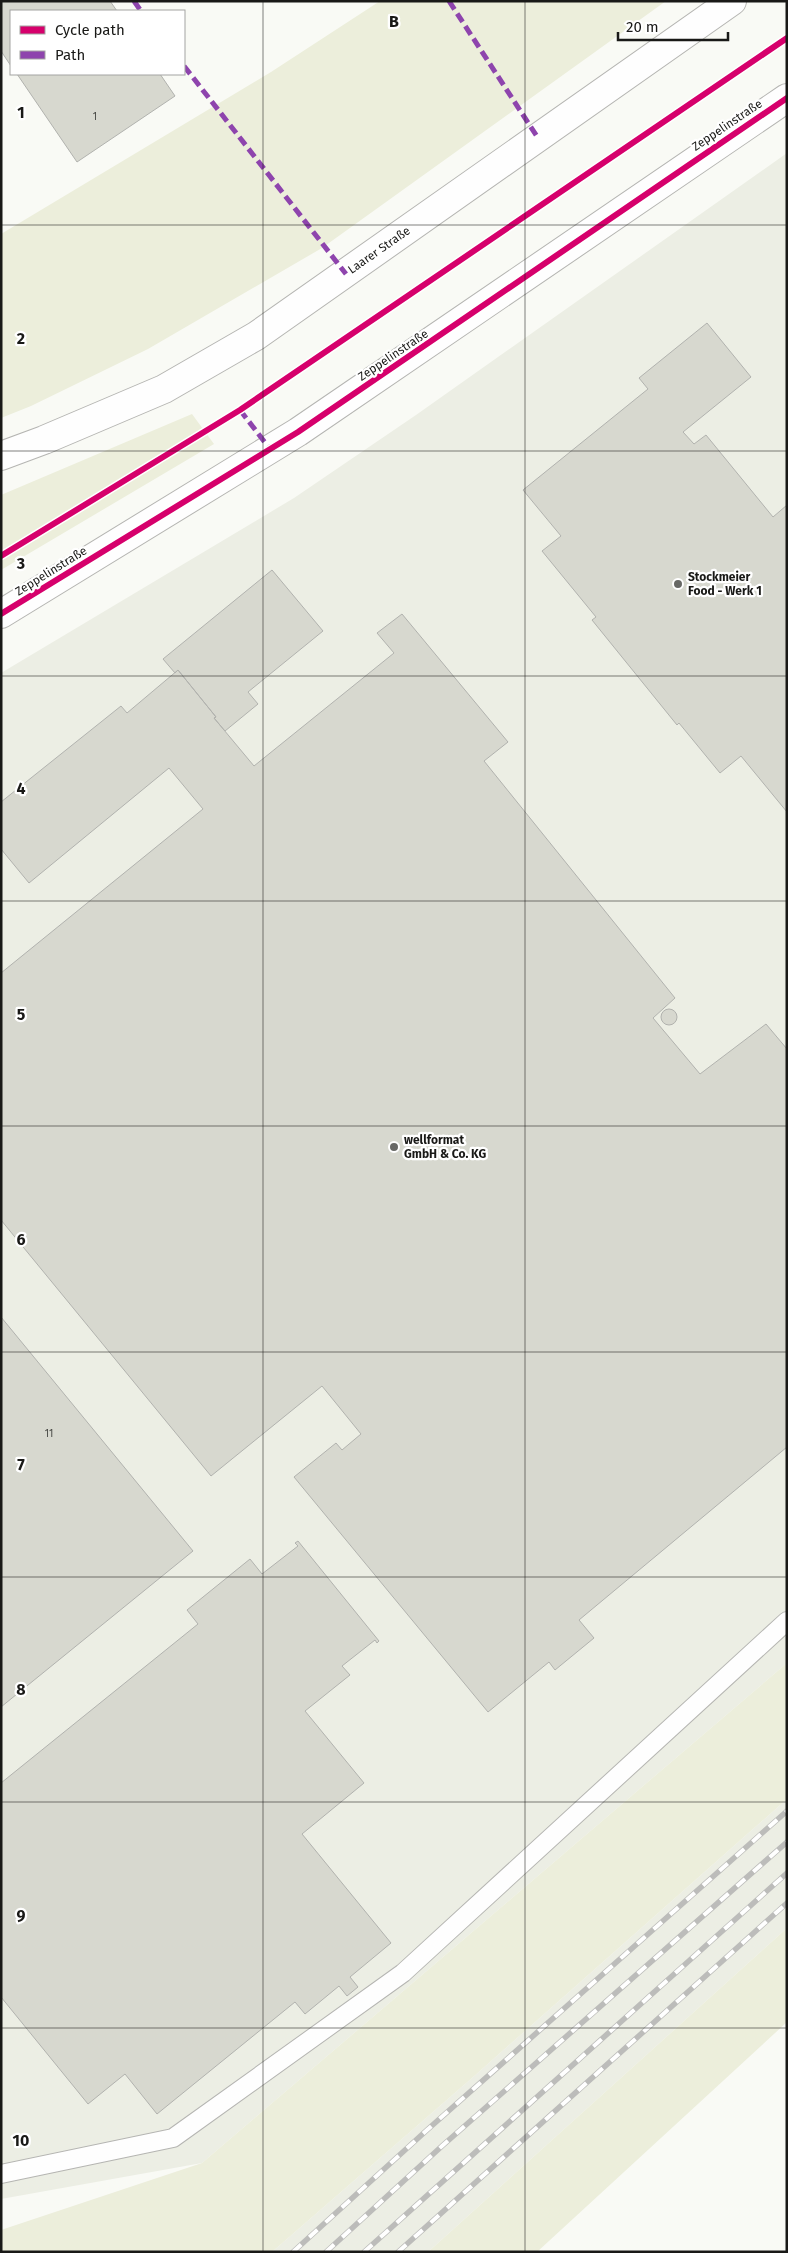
<svg xmlns="http://www.w3.org/2000/svg" width="788" height="2253" viewBox="0 0 788 2253" font-family="'Fira Sans',sans-serif">
<style>
.built{fill:#eceee4}
.green{fill:#eceedb}
.building{fill:#d7d8cf;stroke:#b1b2ae}
.lines{fill:none;stroke-linecap:round;stroke-linejoin:round}
.service-casing{stroke:#b5b5b2;stroke-width:20}
.minor-casing{stroke:#b5b5b2;stroke-width:30}
.secondary-casing{stroke:#b5b5b2;stroke-width:30}
.service{stroke:#fefefe;stroke-width:18}
.minor{stroke:#fefefe;stroke-width:28}
.secondary{stroke:#fefefe;stroke-width:28}
.rail-casing{stroke:#bcbcba;stroke-width:5.5}
.rail{stroke:#fff;stroke-width:4;stroke-dasharray:11;stroke-linecap:butt}
.quiet{stroke:#8e44ad;stroke-width:5;stroke-dasharray:10 5;stroke-linecap:butt}
.cycleway-casing{stroke:#fff;stroke-width:9}
.cycleway{stroke:#d6006c;stroke-width:6}
.grid{fill:none;stroke:#191917;stroke-width:1;stroke-opacity:0.55}
.poi-dot{fill:#676865;stroke:#fff;stroke-width:2}
.labels{text-anchor:middle;dominant-baseline:central;stroke-width:4.5;stroke-linejoin:round;paint-order:stroke}
.number-label{font-size:10px;fill:#484945}
.street-label{font-size:12px;fill:#191917;stroke:#fff}
.poi-label{font-size:12px;font-weight:bold;fill:#191917;stroke:#fff;text-anchor:start}
.grid-label{font-size:16px;text-anchor:middle;font-weight:bold;fill:#191917;stroke:#fff;stroke-width:4.5;stroke-linejoin:round;paint-order:stroke}
</style>
<rect width="100%" height="100%" fill="#f9faf5"/>
<path class="built" d="M 787,153 L 787,1663 L 202,2163 L 1,2199 L 1,673 L 294,498 L 416,415 Z
M 787,1799 L 787,1928 L 428,2252 L 272,2252 L 472,2078 Z"/>
<path class="green" d="M 380,1 L 666,1 L 322,248 L 148,349 L 31,406 L 1,418 L 1,234 L 271,72 Z
M 192,414 L 214,444 L 1,570 L 1,495 Z
M 787,1663 L 787,1799 L 472,2078 L 272,2252 L 1,2252 L 1,2230 L 202,2163 Z
M 787,1928 L 787,2022 L 537,2252 L 428,2252 Z"/>
<path class="building" d="M 1,1 L 110,1 L 117,11 L 11,11 L 11,66 L 1,51 Z
M 17,74 L 160,74 L 175,96 L 77,162 Z
M 707,323 L 751,377 L 683,432 L 694,444 L 706,435 L 773,517 L 787,505 L 787,812 L 741,756 L 720,773 L 679,723 L 677,725 L 592,620 L 596,617 L 542,551 L 561,536 L 523,490 L 648,389 L 639,378 Z
M 272,570 L 323,631 L 248,692 L 258,704 L 225,731 L 214,718 L 216,717 L 178,670 L 175,673 L 163,659 Z
M 402,614 L 508,742 L 484,761 L 675,998 L 653,1018 L 700,1074 L 766,1024 L 787,1049 L 787,1447 L 579,1620 L 594,1638 L 555,1670 L 549,1662 L 488,1712 L 294,1477 L 336,1443 L 342,1450 L 361,1434 L 322,1386 L 211,1476 L 1,1220 L 1,973 L 203,809 L 169,768 L 29,883 L 1,849 L 1,802 L 121,706 L 127,713 L 178,670 L 216,717 L 214,718 L 254,766 L 394,653 L 377,633 Z
M661 1017a8 8 0 1 1 16 0a8 8 0 1 1-16 0Z
M 1,1317 L 193,1551 L 1,1707 Z
M 298,1541 L 379,1641 L 377,1643 L 375,1640 L 342,1666 L 350,1675 L 305,1711 L 364,1783 L 302,1834 L 391,1943 L 350,1977 L 358,1987 L 347,1996 L 339,1986 L 305,2014 L 295,2002 L 157,2114 L 125,2074 L 88,2104 L 1,1997 L 1,1783 L 198,1624 L 187,1610 L 250,1559 L 262,1574 L 298,1546 L 295,1543 Z"/>
<g class="lines">
<g class="service-casing">
<path id="service" d="M 1,2174 L 173,2138 L 403,1973 L 787,1621"/>
</g>
<g class="minor-casing">
<path id="minor" d="M 1,614 L 298,432 L 787,98"/>
</g>
<g class="secondary-casing">
<path id="secondary" d="M 1,456 L 44,440 L 164,389 L 256,336 L 732,1"/>
</g>
<use href="#service" class="service"/>
<use href="#minor" class="minor"/>
<use href="#secondary" class="secondary"/>
<g class="rail-casing">
<path id="rail" d="M 293,2252 L 427,2130 L 787,1811
M 326,2252 L 442,2146 L 787,1842
M 364,2252 L 787,1873
M 398,2252 L 787,1903"/>
</g>
<use href="#rail" class="rail"/>
<path class="quiet" d="M 134,1 L 141,11
M 449,1 L 538,138
M 184,66 L 346,274
M 240,410 L 270,449"/>
<g class="cycleway-casing">
<path id="cycleway" d="M 1,556 L 240,410 L 787,38
M 1,614 L 298,432 L 787,98"/>
</g>
<use href="#cycleway" class="cycleway"/>
</g>
<path class="grid" d="M 263,1 L 263,2252M 525,1 L 525,2252M 1,225 L 787,225M 1,451 L 787,451M 1,676 L 787,676M 1,901 L 787,901M 1,1126 L 787,1126M 1,1352 L 787,1352M 1,1577 L 787,1577M 1,1802 L 787,1802M 1,2028 L 787,2028"/>
<g class="poi-dot">
<circle cx="678" cy="584" r="5"/>
<circle cx="394" cy="1147" r="5"/>
</g>
<g class="labels">
<g class="number-label">
<text x="95" y="117">1</text>
<text x="49" y="1434">11</text>
</g>
<g class="street-label">
<text transform="translate(727 125) rotate(-34)">Zeppelinstraße</text>
<text transform="translate(379 250) rotate(-35)">Laarer Straße</text>
<text transform="translate(393 355) rotate(-34)">Zeppelinstraße</text>
<text transform="translate(51 571) rotate(-32)">Zeppelinstraße</text>
</g>
<g class="poi-label">
<text x="688" y="577">Stockmeier<tspan x="688" dy="14">Food - Werk 1</tspan></text>
<text x="404" y="1140">wellformat<tspan x="404" dy="14">GmbH &amp; Co. KG</tspan></text>
</g>
</g>
<g class="grid-label">
<text x="394" y="27">B</text>
<text x="21" y="118">1</text>
<text x="21" y="344">2</text>
<text x="21" y="569">3</text>
<text x="21" y="794">4</text>
<text x="21" y="1020">5</text>
<text x="21" y="1245">6</text>
<text x="21" y="1470">7</text>
<text x="21" y="1695">8</text>
<text x="21" y="1921">9</text>
<text x="21" y="2146">10</text>
</g>
<rect width="788" height="2253" fill="none" stroke="#191917" stroke-width="5"/>
<rect x="10" y="10" width="175" height="65" fill="#ffffff" stroke="#a3a3a2"/>
<rect x="20" y="26" width="25" height="8" fill="#d6006c" stroke="#a3a3a2"/>
<text x="55" y="35" font-size="15" fill="#191917">Cycle path</text>
<rect x="20" y="51" width="25" height="8" fill="#8e44ad" stroke="#a3a3a2"/>
<text x="55" y="60" font-size="15" fill="#191917">Path</text>
<path d="M618 32v8h110v-8" fill="none" stroke="#191917" stroke-width="2.5"/>
<text x="626" y="32" font-size="15" fill="#191917" stroke="#ffffff" stroke-width="4" paint-order="stroke">20 m</text>
</svg>
